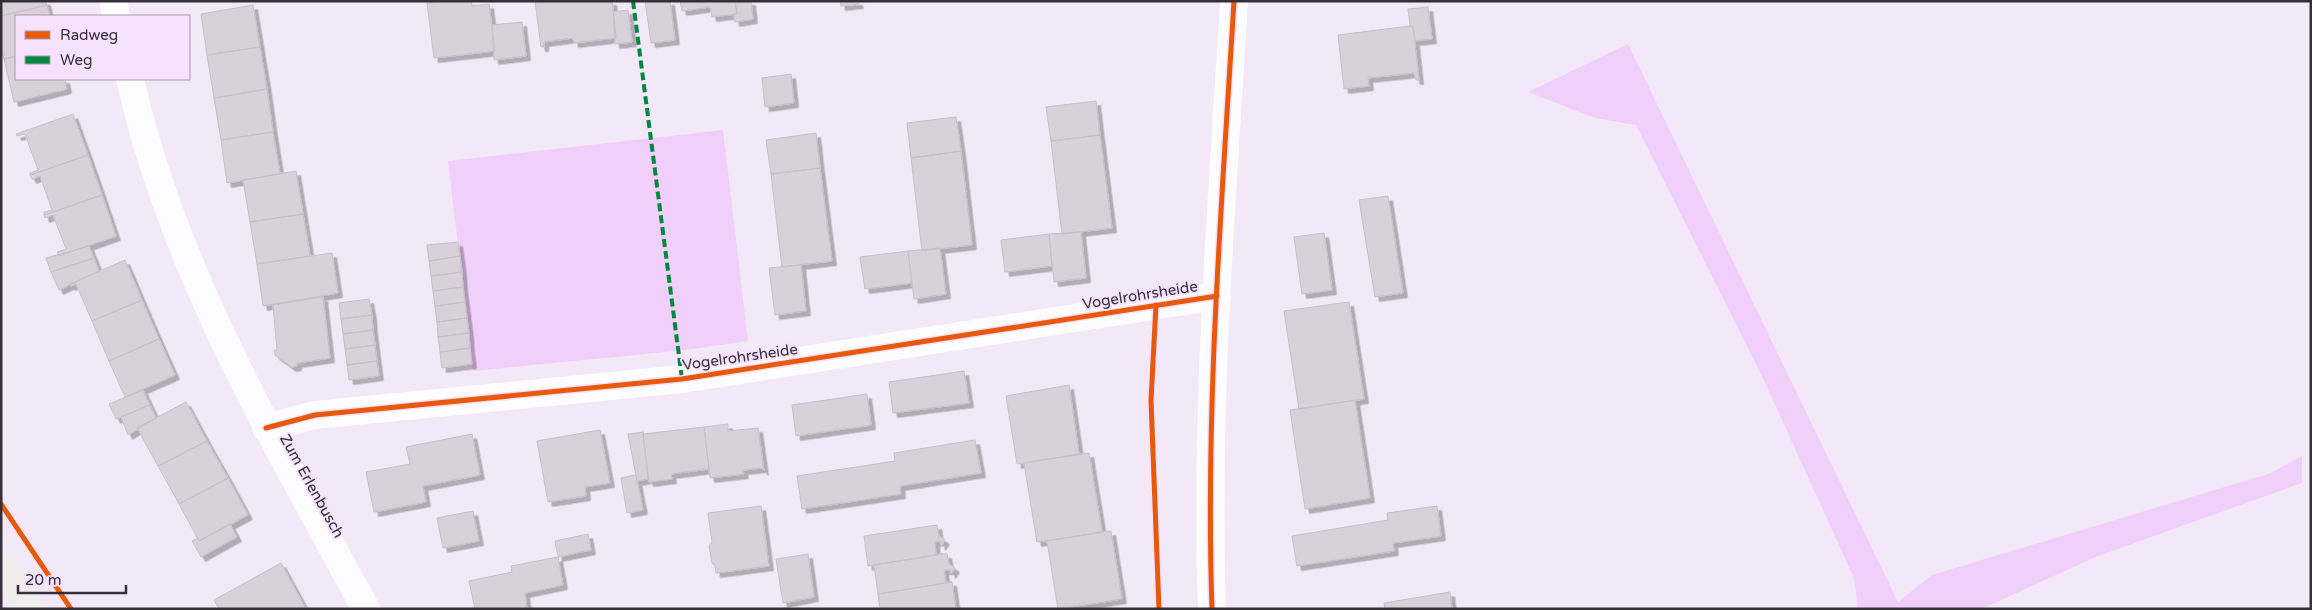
<svg xmlns="http://www.w3.org/2000/svg" width="2312" height="610" viewBox="0 0 2312 610" font-family="'Varela Round',sans-serif">
<style>
.green{fill:#f0d0fa}
.building{fill:#d9d0dc;stroke:#c8bfca;filter:url(#shadow)}
.lines{fill:none;stroke-linecap:round;stroke-linejoin:round}
.minor{stroke:#fdfcfe;stroke-width:28}
.major{stroke:#f0eeea;stroke-width:28}
.quiet{stroke:#00873e;stroke-width:4;stroke-dasharray:8 4;stroke-linecap:butt}
.cycleway-casing{stroke:#f6e2fd;stroke-width:8}
.cycleway{stroke:#e8590c;stroke-width:5}
.labels{text-anchor:middle;dominant-baseline:central;stroke-width:4;stroke-linejoin:round;paint-order:stroke}
.street-label{font-size:15px;fill:#362e39;stroke:#f6e2fd}
</style>
<defs>
<filter id="shadow"><feDropShadow dx="4.5" dy="4.5" stdDeviation="0" flood-color="#0004"/></filter>
</defs>
<rect width="100%" height="100%" fill="#f3e8f7"/>
<path class="green" d="M 1628,44 L 1898,602 L 1932,575 L 2268,474 L 2302,456 L 2302,483 L 2098,556 L 1981,609 L 1858,609 L 1854,578 L 1761,374 L 1636,125 L 1595,118 L 1528,92 Z
M 723,130 L 748,341 L 686,350 L 473,371 L 448,161 Z"/>
<path class="building" d="M 1,1 L 46,1 L 47,5 L 1,16 Z
M 443,1 L 471,1 L 472,6 L 489,4 L 495,51 L 434,58 L 427,3 Z
M 535,1 L 612,1 L 616,38 L 574,43 L 573,38 L 544,42 L 544,47 L 541,47 Z
M 645,1 L 670,1 L 675,40 L 651,43 Z
M 680,1 L 735,1 L 737,14 L 712,17 L 710,7 L 682,11 Z
M 735,1 L 751,1 L 753,19 L 735,22 L 734,14 L 737,14 Z
M 840,1 L 858,1 L 859,4 L 841,6 Z
M 47,5 L 50,16 L 16,16 L 16,56 L 4,59 L 1,47 L 1,16 Z
M 253,5 L 260,47 L 207,55 L 201,14 Z
M 1428,7 L 1432,39 L 1415,41 L 1413,26 L 1410,26 L 1408,9 Z
M 628,10 L 632,42 L 615,44 L 613,12 Z
M 522,22 L 526,56 L 494,60 L 492,25 Z
M 1410,26 L 1413,26 L 1419,80 L 1416,80 L 1414,73 L 1368,78 L 1369,86 L 1344,89 L 1338,35 Z
M 260,47 L 267,89 L 214,98 L 207,55 Z
M 16,56 L 16,79 L 65,79 L 67,89 L 14,102 L 4,59 Z
M 791,74 L 794,103 L 765,107 L 762,78 Z
M 267,89 L 273,132 L 221,140 L 214,98 Z
M 1096,101 L 1100,135 L 1051,141 L 1046,107 Z
M 73,114 L 88,155 L 30,175 L 30,173 L 38,170 L 25,134 L 17,136 L 16,134 Z
M 956,117 L 961,151 L 911,158 L 907,123 Z
M 273,132 L 280,174 L 227,183 L 221,140 Z
M 816,133 L 820,168 L 771,174 L 766,140 Z
M 1100,135 L 1112,228 L 1062,234 L 1051,141 Z
M 961,151 L 972,245 L 922,251 L 911,158 Z
M 88,155 L 102,195 L 44,215 L 44,212 L 52,210 L 40,176 L 32,179 L 30,175 Z
M 820,168 L 832,261 L 782,267 L 771,174 Z
M 296,171 L 303,214 L 250,222 L 243,180 Z
M 102,195 L 116,236 L 59,256 L 57,252 L 66,249 L 53,215 L 45,218 L 44,215 Z
M 1388,196 L 1403,293 L 1375,297 L 1359,200 Z
M 303,214 L 310,256 L 257,264 L 250,222 Z
M 1081,232 L 1086,278 L 1054,282 L 1049,234 Z
M 1324,233 L 1332,290 L 1302,294 L 1294,237 Z
M 1049,234 L 1052,266 L 1005,272 L 1001,240 Z
M 458,242 L 460,256 L 429,261 L 427,245 Z
M 89,246 L 94,258 L 51,272 L 46,258 Z
M 940,248 L 946,294 L 914,299 L 908,251 Z
M 908,251 L 912,283 L 865,289 L 860,257 Z
M 332,253 L 338,293 L 263,306 L 257,264 Z
M 460,256 L 462,272 L 431,276 L 429,261 Z
M 94,258 L 99,271 L 59,290 L 51,272 Z
M 125,260 L 142,300 L 92,321 L 76,284 L 71,286 L 70,284 Z
M 801,265 L 806,311 L 775,315 L 769,268 Z
M 462,272 L 463,287 L 433,291 L 431,276 Z
M 463,287 L 465,302 L 435,306 L 433,291 Z
M 323,297 L 330,358 L 297,363 L 297,366 L 292,367 L 275,355 L 274,350 L 277,350 L 273,305 Z
M 369,299 L 372,315 L 341,319 L 339,303 Z
M 142,300 L 159,339 L 109,361 L 92,321 Z
M 465,302 L 467,318 L 437,322 L 435,306 Z
M 1349,302 L 1364,399 L 1299,409 L 1284,311 Z
M 372,315 L 373,330 L 343,334 L 341,319 Z
M 467,318 L 469,333 L 438,337 L 437,322 Z
M 373,330 L 375,345 L 345,349 L 343,334 Z
M 469,333 L 470,348 L 440,352 L 438,337 Z
M 159,339 L 175,375 L 125,397 L 109,361 Z
M 375,345 L 377,361 L 347,365 L 345,349 Z
M 470,348 L 472,364 L 442,368 L 440,352 Z
M 377,361 L 379,376 L 349,380 L 347,365 Z
M 964,371 L 969,403 L 893,413 L 889,382 Z
M 1069,385 L 1079,454 L 1017,464 L 1006,396 Z
M 143,390 L 150,405 L 116,419 L 109,404 Z
M 867,394 L 871,425 L 796,436 L 792,405 Z
M 1355,400 L 1370,498 L 1305,509 L 1290,410 Z
M 186,402 L 207,441 L 158,466 L 137,428 Z
M 150,405 L 156,418 L 128,435 L 121,417 Z
M 728,424 L 728,431 L 758,428 L 764,471 L 762,468 L 743,470 L 744,474 L 710,478 L 704,427 Z
M 704,427 L 709,469 L 671,474 L 672,479 L 649,482 L 643,434 Z
M 600,430 L 610,483 L 585,487 L 586,496 L 548,502 L 537,441 Z
M 644,432 L 643,434 L 648,479 L 637,481 L 628,434 Z
M 472,434 L 480,475 L 423,486 L 426,502 L 374,512 L 366,472 L 410,464 L 406,447 Z
M 975,440 L 981,473 L 900,486 L 901,494 L 802,509 L 797,476 L 895,461 L 894,453 Z
M 207,441 L 228,478 L 179,504 L 158,466 Z
M 1089,453 L 1102,532 L 1037,542 L 1024,463 Z
M 636,475 L 643,510 L 627,513 L 621,478 Z
M 228,478 L 248,515 L 199,541 L 179,504 Z
M 761,506 L 769,566 L 716,573 L 715,566 L 712,563 L 709,546 L 712,542 L 708,513 Z
M 1437,506 L 1441,536 L 1393,543 L 1394,551 L 1297,566 L 1292,536 L 1388,520 L 1387,513 Z
M 473,511 L 479,541 L 443,548 L 437,518 Z
M 230,524 L 237,537 L 201,557 L 192,541 L 198,538 L 199,541 Z
M 937,525 L 939,536 L 945,540 L 941,546 L 940,541 L 935,542 L 936,554 L 942,553 L 942,554 L 868,566 L 864,536 Z
M 1111,531 L 1122,599 L 1058,609 L 1047,541 Z
M 588,534 L 591,550 L 558,557 L 555,541 Z
M 808,554 L 814,597 L 783,603 L 776,559 Z
M 942,554 L 947,554 L 949,564 L 955,568 L 951,574 L 950,570 L 944,570 L 946,582 L 952,582 L 878,594 L 874,565 Z
M 558,557 L 563,585 L 525,593 L 527,609 L 475,609 L 469,581 L 512,572 L 511,566 Z
M 281,563 L 306,609 L 219,609 L 214,600 Z
M 952,582 L 956,609 L 880,609 L 878,594 Z
M 1450,592 L 1452,609 L 1385,609 L 1384,603 Z"/>
<g class="lines">
<path class="minor" d="M 113,1 L 116,16
M 130,79 C 173,270 273,438 366,609
M 266,428 L 315,415 L 682,379 L 1217,296
M 1212,609 C 1205,406 1222,203 1234,1"/>
<path class="major" d="M 1,564 L 31,609"/>
<path class="quiet" d="M 633,1 L 682,379"/>
<g class="cycleway-casing">
<path id="cycleway" d="M 1156,305 L 1151,400 L 1159,609
M 266,428 L 315,415 L 682,379 L 1217,296
M 1,504 L 71,609
M 1212,609 C 1205,406 1222,203 1234,1"/>
</g>
<use href="#cycleway" class="cycleway"/>
</g>
<g class="labels">
<g class="street-label">
<text transform="translate(1140 295) rotate(-9)">Vogelrohrsheide</text>
<text transform="translate(740 357) rotate(-8)">Vogelrohrsheide</text>
<text transform="translate(312 486) rotate(61)">Zum Erlenbusch</text>
</g>
</g>
<rect width="2312" height="610" fill="none" stroke="#362e39" stroke-width="5"/>
<rect x="15" y="15" width="175" height="65" fill="#f6e2fd" stroke="#a99aaf"/>
<rect x="25" y="31" width="25" height="8" fill="#e8590c" stroke="#a99aaf"/>
<text x="60" y="40" font-size="15" fill="#362e39">Radweg</text>
<rect x="25" y="56" width="25" height="8" fill="#00873e" stroke="#a99aaf"/>
<text x="60" y="65" font-size="15" fill="#362e39">Weg</text>
<path d="M18 585v8h108v-8" fill="none" stroke="#362e39" stroke-width="2.5"/>
<text x="25" y="585" font-size="15" fill="#362e39" stroke="#f6e2fd" stroke-width="4" paint-order="stroke">20 m</text>
</svg>
